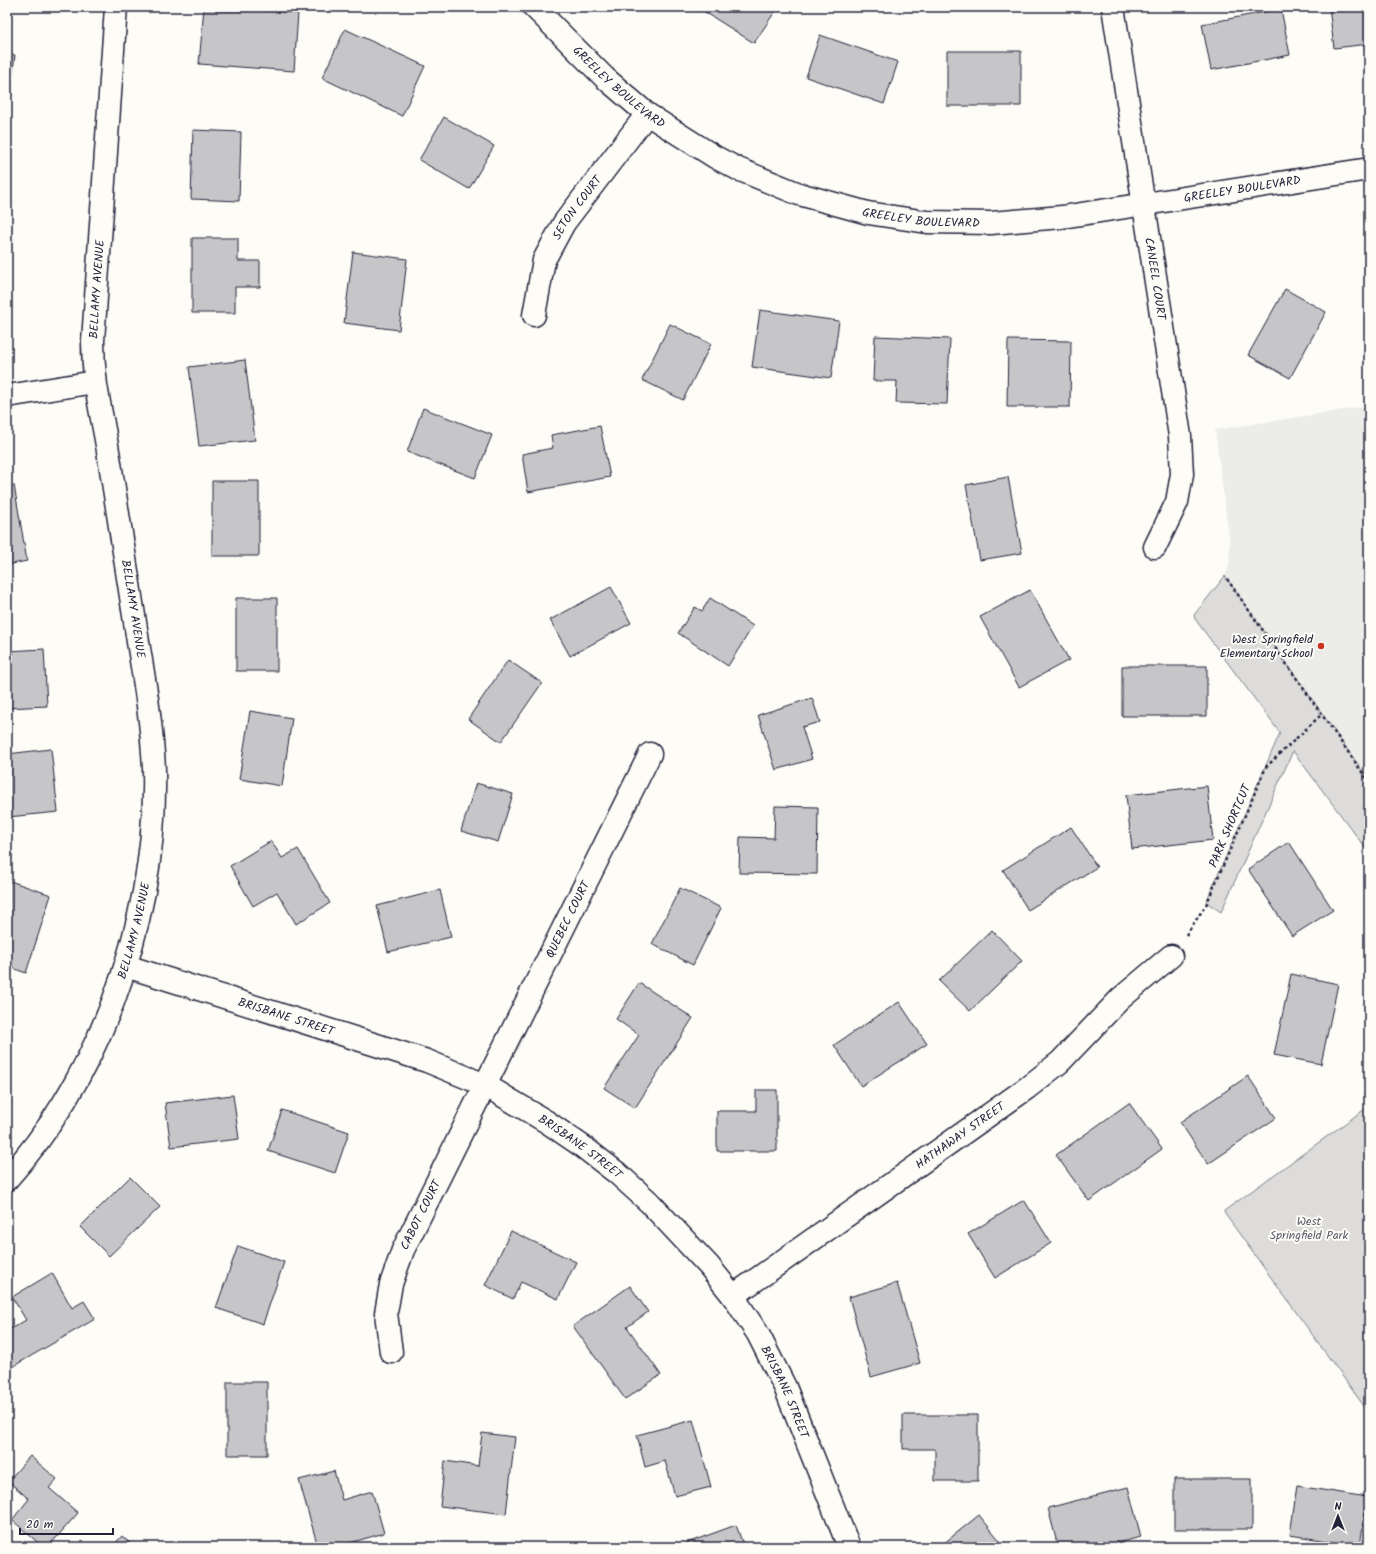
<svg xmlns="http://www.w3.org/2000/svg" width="1376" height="1554" viewBox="0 0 1376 1554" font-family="Kalam,sans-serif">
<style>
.built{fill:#ecece9}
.green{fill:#dddcdb;stroke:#807f8b}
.building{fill:#c6c6c8;stroke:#22223b}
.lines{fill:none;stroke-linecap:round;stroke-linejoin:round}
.minor-casing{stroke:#22223b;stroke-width:25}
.tertiary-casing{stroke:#22223b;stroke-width:25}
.path{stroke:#22223b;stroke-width:2.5;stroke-dasharray:3 3;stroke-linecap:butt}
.minor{stroke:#fdfcf7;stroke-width:22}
.tertiary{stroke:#fdfcf7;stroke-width:22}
.poi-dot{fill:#c8321e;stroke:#fdfcf7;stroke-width:1.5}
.labels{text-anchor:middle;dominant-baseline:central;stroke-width:4;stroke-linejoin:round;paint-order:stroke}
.street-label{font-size:12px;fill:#22223b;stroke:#fdfcf7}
.poi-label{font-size:12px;fill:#22223b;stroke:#fdfcf7;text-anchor:end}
.park-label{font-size:12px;fill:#5a5a6b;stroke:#fdfcf7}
</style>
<rect width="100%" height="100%" fill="#fdfcf7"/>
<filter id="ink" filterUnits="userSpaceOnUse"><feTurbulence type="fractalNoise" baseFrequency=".025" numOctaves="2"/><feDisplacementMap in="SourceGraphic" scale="8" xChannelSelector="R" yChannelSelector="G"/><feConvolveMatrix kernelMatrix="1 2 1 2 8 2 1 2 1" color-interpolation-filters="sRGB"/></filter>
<g filter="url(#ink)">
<path class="built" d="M 1369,406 L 1369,782 L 1225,576 L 1229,566 L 1230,545 L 1215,430 Z"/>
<path class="green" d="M 1225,576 L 1369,780 L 1369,853 L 1293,751 L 1221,912 L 1206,902 L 1280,733 L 1195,619 L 1194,615 Z
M 1369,1106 L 1369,1413 L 1225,1214 L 1224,1211 Z"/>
<path class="building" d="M 204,7 L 221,7 L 298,13 L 294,71 L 199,64 Z
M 697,7 L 778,7 L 754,43 Z
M 1329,7 L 1369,7 L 1369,44 L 1334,48 Z
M 1281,9 L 1290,55 L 1211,70 L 1202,24 Z
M 345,29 L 425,66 L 402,116 L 322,78 Z
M 820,35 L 898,62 L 884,104 L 806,77 Z
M 947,51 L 1021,51 L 1021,106 L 947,106 Z
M 7,54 L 15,55 L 9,103 L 7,102 Z
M 444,117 L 494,146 L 469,189 L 419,160 Z
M 193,130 L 241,132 L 239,201 L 191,199 Z
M 192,238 L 238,238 L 238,261 L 260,261 L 260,287 L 235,287 L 235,313 L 192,313 Z
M 353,252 L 407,259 L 399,330 L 344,323 Z
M 1285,289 L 1326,312 L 1290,378 L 1248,355 Z
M 760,310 L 839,321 L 831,378 L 752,367 Z
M 670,324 L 711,344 L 683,400 L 642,380 Z
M 875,336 L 950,339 L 947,404 L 896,403 L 897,381 L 873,381 Z
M 1008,340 L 1071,341 L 1070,407 L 1007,407 Z
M 245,360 L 255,440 L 199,446 L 189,367 Z
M 423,408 L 492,435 L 475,478 L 407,452 Z
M 600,426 L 610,477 L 528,492 L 522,454 L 553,448 L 551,435 Z
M 1008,477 L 1022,553 L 980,560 L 966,485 Z
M 212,481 L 259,481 L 259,556 L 212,556 Z
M 14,485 L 27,561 L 7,565 L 7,487 Z
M 611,587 L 631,623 L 570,656 L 550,620 Z
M 1030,590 L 1069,660 L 1019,687 L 980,617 Z
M 236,598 L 277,598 L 277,671 L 236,671 Z
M 710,598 L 753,626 L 728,666 L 678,633 L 695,607 L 702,611 Z
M 44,649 L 47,706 L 7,708 L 7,651 Z
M 508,660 L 542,683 L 501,742 L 468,719 Z
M 1122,666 L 1207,666 L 1207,716 L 1122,716 Z
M 812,698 L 820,722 L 802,727 L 812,759 L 776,770 L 758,715 Z
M 250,711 L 292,718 L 282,786 L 239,779 Z
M 51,749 L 58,812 L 8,817 L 7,805 L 7,754 Z
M 476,783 L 513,794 L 498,842 L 461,831 Z
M 1207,786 L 1213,840 L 1132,849 L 1126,795 Z
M 775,806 L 818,807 L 817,874 L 739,873 L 740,837 L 774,838 Z
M 1071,827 L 1097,867 L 1028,910 L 1003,870 Z
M 271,841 L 282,858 L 298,849 L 330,903 L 296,924 L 277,892 L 253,906 L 230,866 Z
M 1289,842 L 1333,910 L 1292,936 L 1248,869 Z
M 10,881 L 51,895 L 26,973 L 7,966 L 7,890 Z
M 680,888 L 721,908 L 693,965 L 652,944 Z
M 440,890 L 451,937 L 388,952 L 377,906 Z
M 992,930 L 1022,961 L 970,1011 L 939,981 Z
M 1291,974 L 1338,984 L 1321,1064 L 1274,1055 Z
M 639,983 L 693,1018 L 635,1108 L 604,1088 L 639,1035 L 616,1019 Z
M 899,1002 L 927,1044 L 861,1086 L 834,1045 Z
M 1248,1076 L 1276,1118 L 1208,1164 L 1180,1122 Z
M 756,1090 L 777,1090 L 777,1151 L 717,1151 L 717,1111 L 756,1111 Z
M 233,1095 L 239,1139 L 171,1147 L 165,1103 Z
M 1129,1103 L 1162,1149 L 1089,1201 L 1056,1155 Z
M 282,1110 L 349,1132 L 335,1173 L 268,1151 Z
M 130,1177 L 160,1207 L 109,1256 L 80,1227 Z
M 1024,1200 L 1051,1243 L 995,1278 L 968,1234 Z
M 511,1231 L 576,1262 L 558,1299 L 521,1282 L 513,1299 L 485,1285 Z
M 238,1246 L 284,1262 L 263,1324 L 216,1308 Z
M 52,1273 L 72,1308 L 84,1301 L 95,1319 L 12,1367 L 7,1358 L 7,1331 L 26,1320 L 12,1297 Z
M 897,1283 L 920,1363 L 871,1377 L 849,1297 Z
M 630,1286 L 648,1312 L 627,1327 L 661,1375 L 625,1399 L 573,1326 Z
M 227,1382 L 267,1382 L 267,1455 L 227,1455 Z
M 903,1415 L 978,1415 L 978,1481 L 935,1481 L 935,1449 L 903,1449 Z
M 693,1420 L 711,1487 L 675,1496 L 665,1461 L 645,1467 L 637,1435 Z
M 482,1433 L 515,1437 L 506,1514 L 440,1506 L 445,1461 L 478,1466 Z
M 30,1456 L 57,1479 L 49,1488 L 78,1513 L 48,1547 L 43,1547 L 12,1520 L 29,1499 L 8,1481 Z
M 334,1471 L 342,1500 L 372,1491 L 384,1533 L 336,1547 L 318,1547 L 299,1480 Z
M 1174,1479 L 1252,1479 L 1252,1529 L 1174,1529 Z
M 1297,1486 L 1367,1497 L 1360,1546 L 1290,1535 Z
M 1128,1487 L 1141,1537 L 1102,1547 L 1058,1547 L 1048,1508 Z
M 979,1515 L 1005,1547 L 945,1547 L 943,1544 Z
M 736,1525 L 744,1547 L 685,1547 L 684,1544 Z
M 122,1536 L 134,1547 L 112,1547 Z"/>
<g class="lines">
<g class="minor-casing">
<g id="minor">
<path id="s1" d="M 1113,7 L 1180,436 L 1182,474 L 1177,502 L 1155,547"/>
<path id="s2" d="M 534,315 L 544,260 L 564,223 L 647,114"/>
<path d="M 7,396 L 95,382"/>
<path id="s3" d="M 126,966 L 427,1061 L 485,1085 L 547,1122 L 582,1146 L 617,1173 L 649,1202 L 709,1266 L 733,1296 L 758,1334 L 785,1387 L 849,1547"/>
<path id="s4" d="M 7,1179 C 54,1127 88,1067 113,1002 C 141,927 156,848 154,769 C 152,726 145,684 138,642 C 129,582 119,522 110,463 C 106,437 100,411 96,385 C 94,370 93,355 93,341 L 116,7"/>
<path id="s5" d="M 733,1296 L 1027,1088 L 1060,1062 L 1120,999 L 1171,956"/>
<path id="s6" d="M 391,1352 L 386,1313 L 391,1284 L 403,1250 L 650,754"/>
</g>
</g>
<g class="tertiary-casing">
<g id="tertiary">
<path id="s7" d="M 534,7 L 605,78 L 647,114 L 715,157 L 738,169 L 799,194 L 868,213 L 927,222 L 991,223 L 1062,217 L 1369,169"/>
</g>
</g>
<path class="path" d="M 1227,579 L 1369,782
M 1186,935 L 1206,905 L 1266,767 L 1321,715"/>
<use href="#minor" class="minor"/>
<use href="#tertiary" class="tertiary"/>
</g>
</g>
<circle class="poi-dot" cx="1321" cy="646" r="4"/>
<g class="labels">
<g class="street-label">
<text stroke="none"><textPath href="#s7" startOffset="117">GREELEY BOULEVARD</textPath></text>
<text stroke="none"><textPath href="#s7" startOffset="777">GREELEY BOULEVARD</textPath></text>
<text stroke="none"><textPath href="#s2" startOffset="118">SETON COURT</textPath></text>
<text stroke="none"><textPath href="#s7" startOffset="453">GREELEY BOULEVARD</textPath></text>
<text stroke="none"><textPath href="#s1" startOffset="275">CANEEL COURT</textPath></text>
<text stroke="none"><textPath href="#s4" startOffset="930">BELLAMY AVENUE</textPath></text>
<text transform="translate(133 609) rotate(81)">BELLAMY AVENUE</text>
<text transform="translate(1230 826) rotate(-67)">PARK SHORTCUT</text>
<text stroke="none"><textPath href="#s6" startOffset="474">QUEBEC COURT</textPath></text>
<text stroke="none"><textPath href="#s4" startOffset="282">BELLAMY AVENUE</textPath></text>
<text stroke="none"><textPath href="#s3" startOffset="168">BRISBANE STREET</textPath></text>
<text stroke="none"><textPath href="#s5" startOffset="278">HATHAWAY STREET</textPath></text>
<text stroke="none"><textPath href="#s3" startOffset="492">BRISBANE STREET</textPath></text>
<text stroke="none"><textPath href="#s6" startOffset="144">CABOT COURT</textPath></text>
<text stroke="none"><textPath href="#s3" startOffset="816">BRISBANE STREET</textPath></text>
</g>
<g class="poi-label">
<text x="1313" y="639">West Springfield<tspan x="1313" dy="14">Elementary School</tspan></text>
</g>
<g class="park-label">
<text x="1309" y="1221">West<tspan x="1309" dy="14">Springfield Park</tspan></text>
</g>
</g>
<rect width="1376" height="1554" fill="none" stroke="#fdfcf7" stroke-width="24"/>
<rect x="12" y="12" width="1352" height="1530" fill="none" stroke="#22223b" stroke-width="1.5" filter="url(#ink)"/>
<g transform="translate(1338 1516)" stroke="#fdfcf7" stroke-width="3" paint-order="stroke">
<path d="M0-3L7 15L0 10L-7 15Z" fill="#22223b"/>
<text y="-6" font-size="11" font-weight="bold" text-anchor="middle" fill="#22223b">N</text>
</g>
<path d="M20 1528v6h93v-6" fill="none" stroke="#22223b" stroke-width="2"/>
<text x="26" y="1528" font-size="12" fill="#22223b" stroke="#fdfcf7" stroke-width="3" paint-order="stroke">20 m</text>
</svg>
